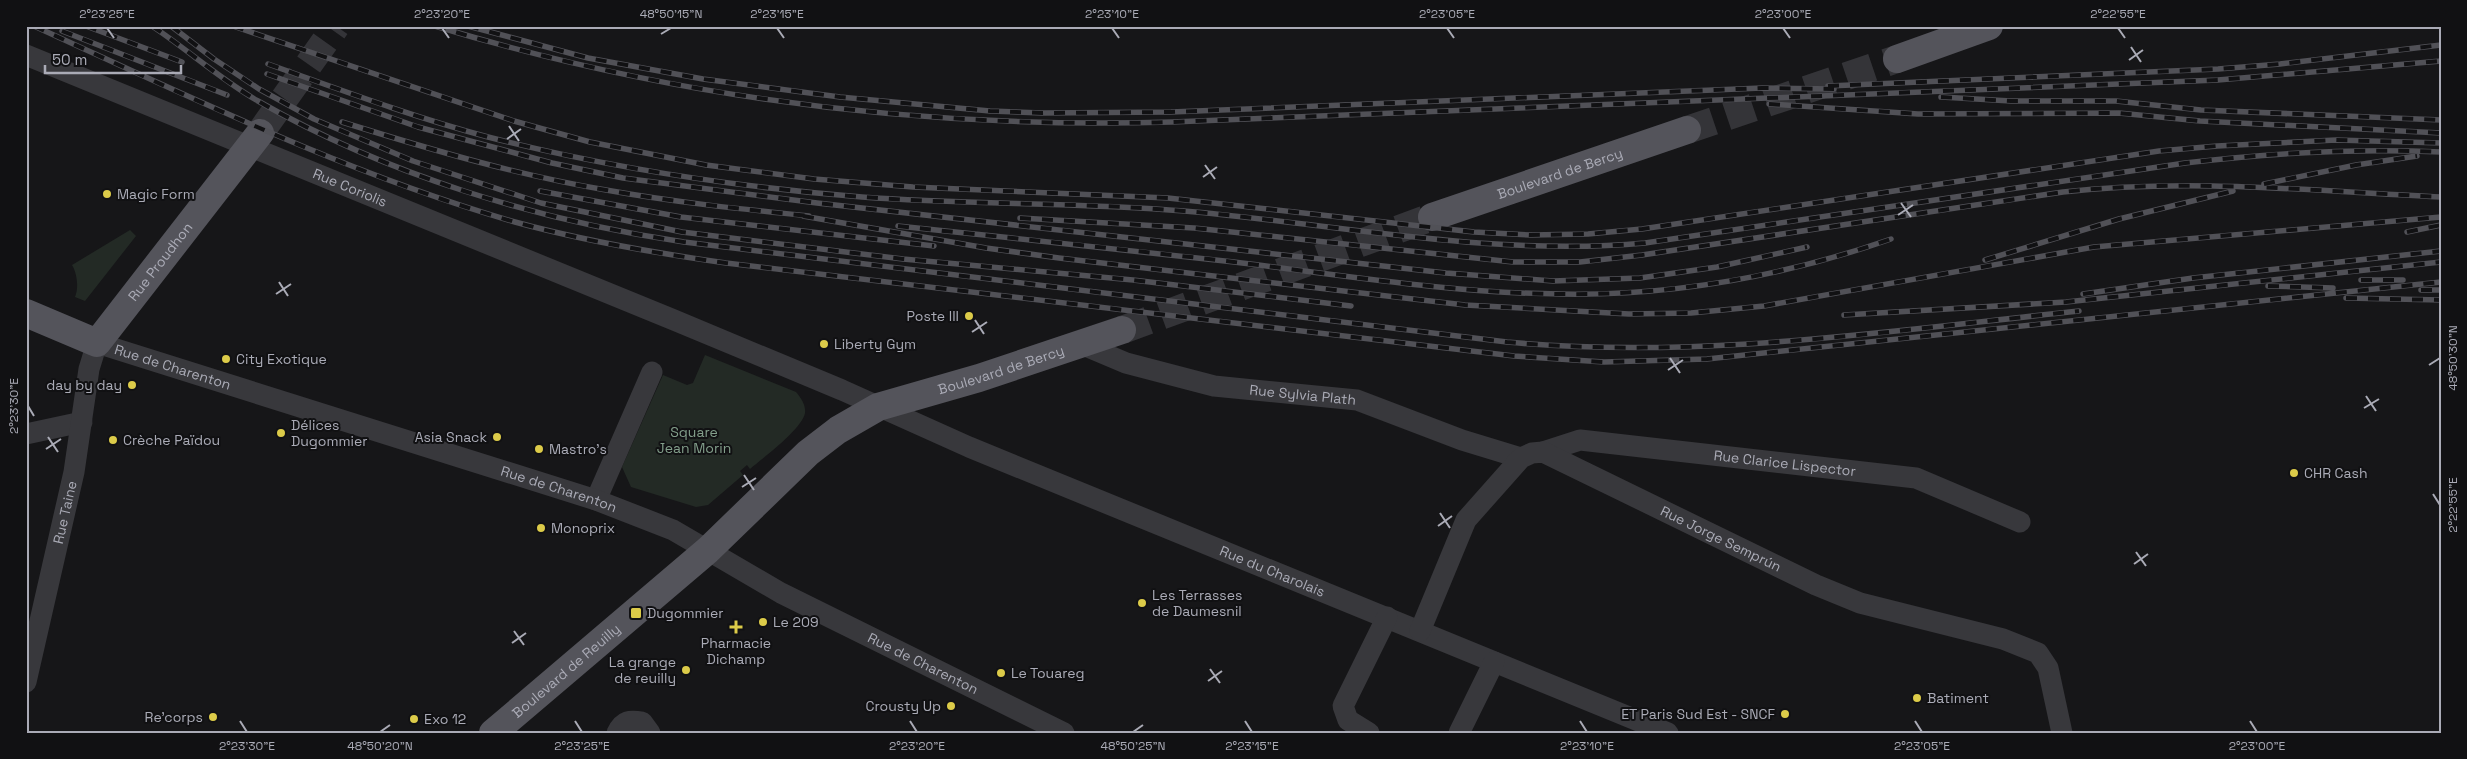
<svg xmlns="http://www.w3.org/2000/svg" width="2467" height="759" viewBox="0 0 2467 759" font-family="'Space Grotesk',sans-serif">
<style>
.green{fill:#232a25}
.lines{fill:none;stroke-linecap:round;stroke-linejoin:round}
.major-tunnel{stroke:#343438;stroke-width:28;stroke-dasharray:28 14;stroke-linecap:butt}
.minor{stroke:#38383c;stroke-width:21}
.major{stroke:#54545b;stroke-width:28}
.rail-casing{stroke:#515157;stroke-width:5.5}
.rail{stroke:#111113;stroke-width:4;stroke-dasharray:11;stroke-linecap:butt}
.ticks{fill:none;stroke:#aaabb6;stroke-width:2}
.poi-dot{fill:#dccb49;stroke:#111113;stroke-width:2}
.labels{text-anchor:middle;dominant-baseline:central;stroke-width:4;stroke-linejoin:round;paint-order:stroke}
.street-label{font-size:14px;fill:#aaabb6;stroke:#111113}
.poi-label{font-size:14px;fill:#aaabb6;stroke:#111113;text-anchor:start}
.park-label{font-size:14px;fill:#839f8b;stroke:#111113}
.neatline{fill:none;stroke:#aaabb6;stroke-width:2}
.ticks-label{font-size:12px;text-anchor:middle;fill:#aaabb6}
</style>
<rect width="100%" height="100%" fill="#161618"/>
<path class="green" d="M 130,230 L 136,236 L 85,301 L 75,297 C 79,288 77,273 72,265 Z
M 705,355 L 796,392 C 801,398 806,405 805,413 C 802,429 763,458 750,469 L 747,465 L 740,471 L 743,475 L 708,505 L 696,507 L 631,487 L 622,467 L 663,375 L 687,385 L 693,383 Z"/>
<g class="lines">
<path class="major-tunnel" d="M 1687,130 L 1897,59
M 260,133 L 336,26
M 1122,330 L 1432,217"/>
<g class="minor">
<path id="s1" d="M 26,55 L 674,320 L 842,390 L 969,447 L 1668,733"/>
<path id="s2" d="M 1081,344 L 1126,363 L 1214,386 L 1357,400 L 1462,440 L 1521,458"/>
<path d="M 26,434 L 82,422"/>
<path id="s3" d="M 1543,452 L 1580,440 L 1916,478 L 2020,522"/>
<path d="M 596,500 L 652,372"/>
<path id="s4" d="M 1420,631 L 1466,520 L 1521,458 L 1532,453 L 1543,452 L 1816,585 L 1860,603 L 2003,639 L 2038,653 L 2048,668 L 2062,733"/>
<path id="s5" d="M 26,682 L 74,472 L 89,369 L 97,343 L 596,500 L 673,530 L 781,593 L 1064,733"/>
<path d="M 617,733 C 623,720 630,720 642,722 L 650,733"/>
<path d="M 1369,733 L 1348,720 L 1343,706 L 1387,617"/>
<path d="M 1459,733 L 1494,662"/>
</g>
<g class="major">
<path d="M 1897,59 L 1989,26"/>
<path id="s6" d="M 1432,217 L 1687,130"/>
<path id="s7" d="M 26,313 L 97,343 L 260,133"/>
<path id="s8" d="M 493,733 L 708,550 L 808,453 L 838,430 L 878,407 L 979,378 L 1122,330"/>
</g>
<g class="rail-casing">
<path id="rail" d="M 34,26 C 192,98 348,174 515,222 C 584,241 655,253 726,263 L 1514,356 L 1604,362 L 1707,359 L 2441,282
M 86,26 L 182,62
M 152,26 C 188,50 220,79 258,101 C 387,175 537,220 684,242 L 1507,342 C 1698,360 1889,331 2079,311
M 171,26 L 214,59 L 259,89 L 314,119 L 413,161 L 541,203 L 682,232 L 903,259 L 1133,280 L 1351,306
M 233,26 L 514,121 L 590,142 L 706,165 L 814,179 L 913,187 L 1168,198 L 1474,232 L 1531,235 L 1588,234 L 1642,229 L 2159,151 L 2217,146 L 2336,140 L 2441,143
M 435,26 C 673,98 923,129 1172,122 L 2218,80 L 2441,61
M 468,26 L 588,58 L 703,79 L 840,97 L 990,111 L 1042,113 L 1171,112 L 1762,88 L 1834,89
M 62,31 L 227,95
M 268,64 C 341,90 413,117 488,137 C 610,168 736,187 862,197 C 969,205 1077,202 1184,211 C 1338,224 1490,257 1645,243 L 2185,163 C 2271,153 2355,148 2441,152
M 267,74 L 418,127 L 552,163 L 623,178 L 817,203 L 1446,273 L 1553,281 L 1640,278 L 1717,267 L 1807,247
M 1828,86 L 2218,69 L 2280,64 L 2441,45
M 1941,97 L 2011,101 L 2116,101 L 2201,110 L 2441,120
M 1769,104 L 1918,114 L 2119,113 L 2200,121 L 2441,133
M 342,122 C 429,149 516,175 606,190 C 673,202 741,209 809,216
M 2264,184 L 2356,165 L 2417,156
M 540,191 L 681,217 L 934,246
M 803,216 L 986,248 L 1059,258 L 1465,305 L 1629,314 L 1691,313 L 1764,306 L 2094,247 L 2441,217
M 1020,218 L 1194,228 L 1513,262 L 1580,262 L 1642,255 L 2063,192 C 2189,178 2315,191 2441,197
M 898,226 C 1010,238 1122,249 1234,262 C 1342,275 1451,293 1560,294 C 1672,296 1785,276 1891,239
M 2407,232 L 2441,225
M 1985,260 L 2119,219 L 2233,191
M 2361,280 L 2403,280
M 2268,286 L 2333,288
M 2421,290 L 2441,290
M 2083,294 L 2193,278 L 2441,251
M 2346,298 L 2441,300
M 1844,315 L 2066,302 L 2441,262"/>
</g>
<use href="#rail" class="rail"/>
</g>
<path class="ticks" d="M 107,28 L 114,38M 442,28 L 449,38M 777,28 L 784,38M 1112,28 L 1119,38M 1447,28 L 1454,38M 1783,28 L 1790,38M 2118,28 L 2125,38M 661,34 L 671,28M 2131,47 L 2141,62M 2129,60 L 2143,50M 509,126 L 519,141M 507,139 L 521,129M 1205,165 L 1215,179M 1203,177 L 1217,167M 1901,203 L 1911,217M 1898,215 L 1913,205M 279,282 L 288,296M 276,294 L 291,284M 975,320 L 984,334M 972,332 L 987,322M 1670,358 L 1680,373M 2429,365 L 2440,358M 1668,370 L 1683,360M 2366,396 L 2376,411M 28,406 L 34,416M 2364,408 L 2379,399M 48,437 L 58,452M 46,449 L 61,439M 744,475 L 754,490M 742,487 L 756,478M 2433,494 L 2440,505M 1440,513 L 1450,528M 1438,526 L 1452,516M 2136,552 L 2146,566M 2134,564 L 2148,554M 514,631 L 524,645M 512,643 L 526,633M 1210,669 L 1220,683M 1208,681 L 1222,671M 240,721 L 247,732M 575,721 L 582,732M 910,721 L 917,732M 1245,721 L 1252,732M 1580,721 L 1587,732M 1915,721 L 1922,732M 2250,721 L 2257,732M 380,732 L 390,725M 1133,732 L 1143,725"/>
<g class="poi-dot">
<circle cx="107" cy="194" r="5"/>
<circle cx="969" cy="316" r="5"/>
<circle cx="824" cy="344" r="5"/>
<circle cx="226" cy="359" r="5"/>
<circle cx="132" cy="385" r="5"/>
<circle cx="281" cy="433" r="5"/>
<circle cx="497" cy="437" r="5"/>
<circle cx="113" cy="440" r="5"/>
<circle cx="539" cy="449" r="5"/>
<circle cx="2294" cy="473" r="5"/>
<circle cx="541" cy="528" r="5"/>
<circle cx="1142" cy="603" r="5"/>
<rect x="630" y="607" width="12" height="12" rx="2.5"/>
<circle cx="763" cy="622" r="5"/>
<path d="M733.5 619.5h5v5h5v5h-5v5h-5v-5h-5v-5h5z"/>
<circle cx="686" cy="670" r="5"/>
<circle cx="1001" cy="673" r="5"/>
<circle cx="1917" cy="698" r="5"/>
<circle cx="951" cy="706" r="5"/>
<circle cx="1785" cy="714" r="5"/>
<circle cx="213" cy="717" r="5"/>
<circle cx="414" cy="719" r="5"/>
</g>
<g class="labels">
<g class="street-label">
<text stroke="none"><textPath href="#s6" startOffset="135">Boulevard de Bercy</textPath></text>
<text stroke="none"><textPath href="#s1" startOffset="350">Rue Coriolis</textPath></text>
<text stroke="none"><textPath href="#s7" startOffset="180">Rue Proudhon</textPath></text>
<text stroke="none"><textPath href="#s5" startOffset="426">Rue de Charenton</textPath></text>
<text stroke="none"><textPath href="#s8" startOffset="634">Boulevard de Bercy</textPath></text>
<text stroke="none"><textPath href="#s2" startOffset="229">Rue Sylvia Plath</textPath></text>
<text stroke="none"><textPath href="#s3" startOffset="245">Rue Clarice Lispector</textPath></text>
<text stroke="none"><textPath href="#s5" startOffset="831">Rue de Charenton</textPath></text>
<text stroke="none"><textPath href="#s5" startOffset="174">Rue Taine</textPath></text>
<text stroke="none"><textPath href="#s4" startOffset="424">Rue Jorge Semprún</textPath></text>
<text stroke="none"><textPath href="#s1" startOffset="1349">Rue du Charolais</textPath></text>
<text stroke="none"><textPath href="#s5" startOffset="1236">Rue de Charenton</textPath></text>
<text stroke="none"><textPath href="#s8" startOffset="96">Boulevard de Reuilly</textPath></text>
</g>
<g class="poi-label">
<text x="117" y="194">Magic Form</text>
<text x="959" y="316" text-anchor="end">Poste III</text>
<text x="834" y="344">Liberty Gym</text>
<text x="236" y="359">City Exotique</text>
<text x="122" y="385" text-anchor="end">day by day</text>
<text x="291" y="425">Délices<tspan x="291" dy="16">Dugommier</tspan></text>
<text x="487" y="437" text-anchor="end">Asia Snack</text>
<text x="123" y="440">Crèche Païdou</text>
<text x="549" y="449">Mastro’s</text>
<text x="2304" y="473">CHR Cash</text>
<text x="551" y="528">Monoprix</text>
<text x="1152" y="595">Les Terrasses<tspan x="1152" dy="16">de Daumesnil</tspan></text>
<text x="647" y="613">Dugommier</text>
<text x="773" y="622">Le 209</text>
<text x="736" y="643" text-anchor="middle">Pharmacie<tspan x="736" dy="16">Dichamp</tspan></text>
<text x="676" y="662" text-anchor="end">La grange<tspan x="676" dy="16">de reuilly</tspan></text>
<text x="1011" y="673">Le Touareg</text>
<text x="1927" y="698">Batiment</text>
<text x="941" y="706" text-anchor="end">Crousty Up</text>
<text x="1775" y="714" text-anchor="end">ET Paris Sud Est - SNCF</text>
<text x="203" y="717" text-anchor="end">Re'corps</text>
<text x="424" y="719">Exo 12</text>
</g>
<g class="park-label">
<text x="694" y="432">Square<tspan x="694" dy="16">Jean Morin</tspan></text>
</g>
</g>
<rect width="2467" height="759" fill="none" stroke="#111113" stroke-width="55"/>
<path d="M45 65v8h136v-8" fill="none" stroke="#aaabb6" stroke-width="2.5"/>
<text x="52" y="65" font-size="15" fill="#aaabb6" stroke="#111113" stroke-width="4" paint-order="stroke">50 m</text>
<rect x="28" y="28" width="2412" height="704" class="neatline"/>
<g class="ticks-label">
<text x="107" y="18">2°23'25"E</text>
<text x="442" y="18">2°23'20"E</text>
<text x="671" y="18">48°50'15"N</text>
<text x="777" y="18">2°23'15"E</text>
<text x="1112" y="18">2°23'10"E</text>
<text x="1447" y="18">2°23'05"E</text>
<text x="1783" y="18">2°23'00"E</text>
<text x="2118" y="18">2°22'55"E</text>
<text transform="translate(2453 358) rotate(-90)" y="4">48°50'30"N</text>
<text transform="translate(14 406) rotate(-90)" y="4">2°23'30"E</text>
<text transform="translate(2453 505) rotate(-90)" y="4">2°22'55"E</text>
<text x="247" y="750">2°23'30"E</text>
<text x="380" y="750">48°50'20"N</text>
<text x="582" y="750">2°23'25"E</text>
<text x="917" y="750">2°23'20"E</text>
<text x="1133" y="750">48°50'25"N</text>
<text x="1252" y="750">2°23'15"E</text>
<text x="1587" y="750">2°23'10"E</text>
<text x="1922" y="750">2°23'05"E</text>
<text x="2257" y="750">2°23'00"E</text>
</g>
</svg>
